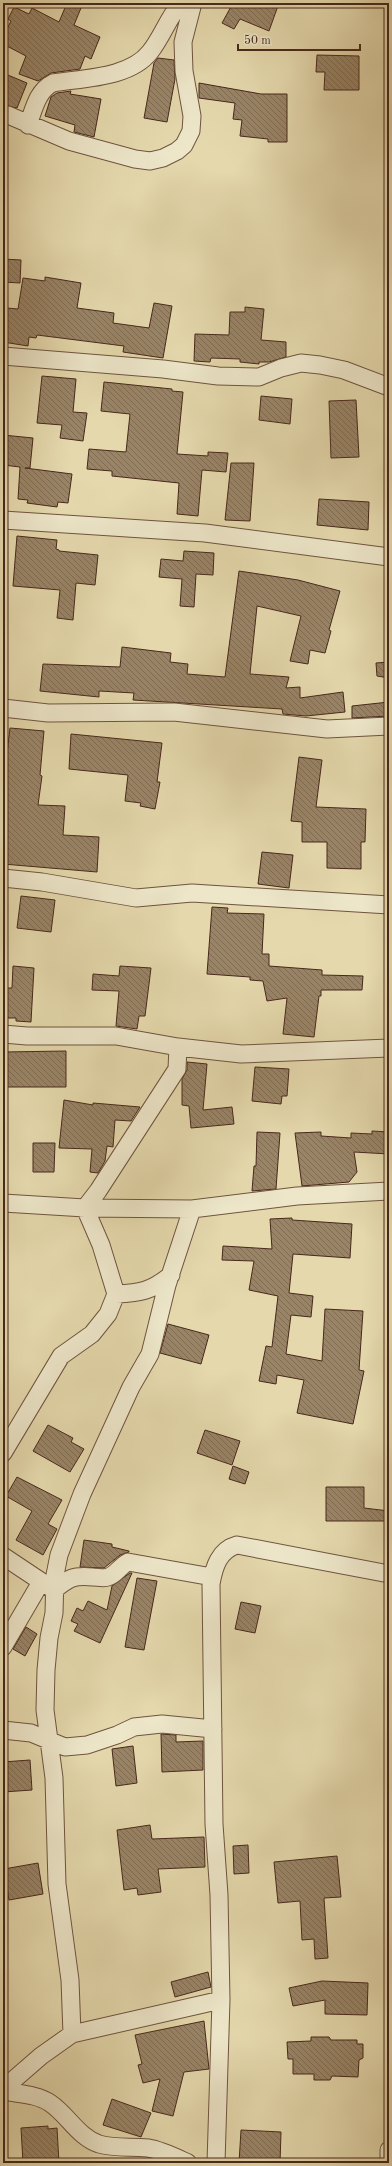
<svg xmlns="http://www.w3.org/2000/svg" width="392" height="2166" viewBox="0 0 392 2166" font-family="'Old Standard TT',serif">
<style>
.building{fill:url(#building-back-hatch);stroke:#48281b}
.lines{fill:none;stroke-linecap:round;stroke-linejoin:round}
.minor-casing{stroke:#6f543f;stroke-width:19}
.minor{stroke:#ede6c9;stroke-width:17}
</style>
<defs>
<pattern id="building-back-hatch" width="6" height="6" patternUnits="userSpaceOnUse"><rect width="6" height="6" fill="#998466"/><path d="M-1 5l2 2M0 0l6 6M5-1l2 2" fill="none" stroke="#7f6c53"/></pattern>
</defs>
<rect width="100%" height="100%" fill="#e4d8ac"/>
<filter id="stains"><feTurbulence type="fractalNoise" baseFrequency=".005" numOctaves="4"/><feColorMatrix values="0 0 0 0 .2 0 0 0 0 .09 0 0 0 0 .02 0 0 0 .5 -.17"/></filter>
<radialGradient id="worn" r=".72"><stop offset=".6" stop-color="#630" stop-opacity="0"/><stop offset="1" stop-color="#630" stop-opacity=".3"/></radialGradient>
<path class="building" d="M 67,3 L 83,3 L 74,25 L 100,37 L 91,59 L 85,56 L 80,69 L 51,73 L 38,81 L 19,74 L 26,56 L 3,44 L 3,37 L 11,21 L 8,19 L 14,7 L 29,14 L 32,8 L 59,22 Z
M 233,3 L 279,3 L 269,31 L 240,19 L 234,29 L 222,23 Z
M 317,55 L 359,56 L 359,90 L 324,90 L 325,72 L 316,72 Z
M 158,58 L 174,60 L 175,79 L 167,122 L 144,118 L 154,63 Z
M 3,73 L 27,83 L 17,108 L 3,105 Z
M 199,83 L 261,94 L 287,94 L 287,142 L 268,142 L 268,139 L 240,136 L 242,120 L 233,119 L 235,103 L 199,98 Z
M 71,91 L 70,94 L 101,99 L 94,137 L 74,132 L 75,125 L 45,116 L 51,97 L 57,93 Z
M 3,259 L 21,260 L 20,283 L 3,282 Z
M 45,277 L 81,283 L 77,308 L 114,313 L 113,323 L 149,328 L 154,303 L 172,306 L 163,358 L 123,352 L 124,346 L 37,335 L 36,338 L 29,337 L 28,346 L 3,342 L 7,308 L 18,309 L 23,278 L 45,281 Z
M 245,307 L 264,309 L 261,340 L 286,342 L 286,357 L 269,362 L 259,362 L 259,364 L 240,362 L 240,359 L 211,358 L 210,362 L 194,361 L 195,334 L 229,335 L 230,312 L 245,312 Z
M 42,376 L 76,379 L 73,412 L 87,413 L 83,441 L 60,438 L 62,425 L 37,423 Z
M 104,382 L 172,389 L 172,391 L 183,392 L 177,454 L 208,456 L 208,452 L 228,453 L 226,472 L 202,470 L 198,516 L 177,514 L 179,483 L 112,476 L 112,471 L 87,469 L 89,449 L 126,452 L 130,414 L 101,411 Z
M 261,396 L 292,399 L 290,424 L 259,420 Z
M 356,400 L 359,457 L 331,458 L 329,401 Z
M 3,435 L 33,438 L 30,468 L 25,468 L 72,474 L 68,503 L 58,502 L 57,507 L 27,503 L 28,500 L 18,499 L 20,467 L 3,465 Z
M 231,463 L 254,463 L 250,521 L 225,520 Z
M 319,499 L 369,502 L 368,530 L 317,525 Z
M 17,536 L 57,540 L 56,549 L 59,550 L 59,551 L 98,555 L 95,585 L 76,583 L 73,620 L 57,618 L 60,590 L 13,586 Z
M 184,551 L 214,553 L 213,575 L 196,574 L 194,607 L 180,606 L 182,579 L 159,577 L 161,559 L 183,561 Z
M 239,571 L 298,580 L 340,591 L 329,630 L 331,631 L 325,653 L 310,650 L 308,664 L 290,661 L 301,616 L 257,606 L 250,674 L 289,677 L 286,688 L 300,687 L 300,698 L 343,692 L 345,712 L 306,716 L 283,714 L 282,709 L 133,700 L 134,693 L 99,691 L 99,697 L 40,691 L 43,664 L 120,667 L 122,647 L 171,653 L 170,662 L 188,664 L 187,674 L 225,677 Z
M 389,662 L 389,678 L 377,676 L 376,663 Z
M 389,702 L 389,716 L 352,718 L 352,706 Z
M 10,728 L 44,731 L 40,775 L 42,776 L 38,805 L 65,806 L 63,835 L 99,837 L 97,872 L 3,864 L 3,786 Z
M 71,734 L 162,743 L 157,782 L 160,782 L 155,809 L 140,806 L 141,803 L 125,801 L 128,775 L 69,769 Z
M 299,757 L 322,760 L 316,807 L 366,809 L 365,842 L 361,842 L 361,869 L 327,868 L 327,842 L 302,842 L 302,822 L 291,821 Z
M 262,852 L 293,855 L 289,888 L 258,884 Z
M 21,896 L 55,900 L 51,932 L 17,928 Z
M 212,907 L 228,908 L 227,913 L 264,914 L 262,954 L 269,954 L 269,966 L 322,970 L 322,975 L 363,976 L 362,990 L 321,990 L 321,996 L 319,996 L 314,1037 L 283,1034 L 287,998 L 267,1001 L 263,981 L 250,980 L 250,977 L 207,974 Z
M 13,966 L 34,968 L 31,1022 L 16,1021 L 16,1018 L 3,1018 L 3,988 L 12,988 Z
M 120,966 L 151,968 L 145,1016 L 139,1016 L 137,1029 L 116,1026 L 119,991 L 92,990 L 93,974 L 119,976 Z
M 66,1051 L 66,1087 L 3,1087 L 3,1052 Z
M 187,1062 L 207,1064 L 203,1110 L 232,1107 L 234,1124 L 191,1128 L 189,1106 L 182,1105 L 182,1079 L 187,1070 Z
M 255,1067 L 289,1069 L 287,1096 L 282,1096 L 281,1104 L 252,1101 Z
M 64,1100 L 93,1105 L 93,1103 L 140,1107 L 131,1121 L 115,1120 L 113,1147 L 107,1146 L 105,1161 L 98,1173 L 90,1172 L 92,1149 L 59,1148 Z
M 372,1131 L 389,1132 L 389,1154 L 354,1152 L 357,1172 L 349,1182 L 302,1186 L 295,1133 L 321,1132 L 321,1136 L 351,1138 L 351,1133 L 372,1134 Z
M 257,1132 L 280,1133 L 276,1189 L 252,1191 L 254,1166 L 256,1166 Z
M 33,1143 L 55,1143 L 54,1172 L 33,1172 Z
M 292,1218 L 292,1220 L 352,1224 L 350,1258 L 293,1254 L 289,1293 L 313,1296 L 311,1317 L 291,1315 L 286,1354 L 322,1361 L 325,1309 L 363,1311 L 359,1370 L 364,1371 L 353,1424 L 297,1413 L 304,1380 L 277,1375 L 276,1384 L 259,1381 L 266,1346 L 272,1347 L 278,1296 L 249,1290 L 254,1261 L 222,1260 L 223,1246 L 272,1249 L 270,1219 Z
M 168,1324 L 209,1335 L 201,1364 L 160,1353 Z
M 48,1425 L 73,1438 L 71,1442 L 84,1449 L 70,1472 L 33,1451 Z
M 205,1430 L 240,1441 L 232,1465 L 197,1453 Z
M 233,1466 L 249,1472 L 245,1484 L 229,1479 Z
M 17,1477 L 62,1500 L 48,1524 L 57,1529 L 43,1555 L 16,1540 L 32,1511 L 6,1496 Z
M 326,1487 L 364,1487 L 364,1508 L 389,1511 L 389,1521 L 326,1521 Z
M 84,1540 L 112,1544 L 112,1547 L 129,1551 L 129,1552 L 120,1555 L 104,1568 L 80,1567 Z
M 130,1573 L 132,1573 L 100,1643 L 74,1631 L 78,1624 L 71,1621 L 77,1608 L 83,1611 L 88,1601 L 107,1610 L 112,1586 Z
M 137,1578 L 157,1581 L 144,1650 L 125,1647 Z
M 241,1602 L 261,1606 L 255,1633 L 235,1629 Z
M 26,1627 L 37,1634 L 25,1656 L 13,1649 Z
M 161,1734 L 176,1735 L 176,1742 L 203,1741 L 203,1770 L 162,1772 Z
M 133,1746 L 137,1783 L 116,1786 L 112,1749 Z
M 30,1760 L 32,1790 L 3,1792 L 3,1762 Z
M 150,1825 L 152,1839 L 204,1837 L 205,1867 L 158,1869 L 161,1892 L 138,1895 L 137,1888 L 124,1890 L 117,1830 Z
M 248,1845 L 249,1873 L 234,1874 L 233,1846 Z
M 337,1856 L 341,1897 L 324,1898 L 328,1958 L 315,1959 L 314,1939 L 302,1940 L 300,1901 L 278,1903 L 274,1862 Z
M 38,1863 L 43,1894 L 9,1900 L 4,1869 Z
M 208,1972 L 211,1987 L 175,1997 L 171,1982 Z
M 322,1981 L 368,1983 L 367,2015 L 325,2014 L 325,2000 L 293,2006 L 289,1988 Z
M 204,2021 L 209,2069 L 184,2072 L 173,2116 L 152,2111 L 160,2079 L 143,2083 L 138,2065 L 142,2064 L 135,2035 Z
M 311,2037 L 329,2037 L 331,2040 L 357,2040 L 357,2044 L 363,2044 L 363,2058 L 359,2060 L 358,2077 L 332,2076 L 330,2080 L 314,2080 L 314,2074 L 293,2074 L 293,2059 L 288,2059 L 287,2042 L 311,2041 Z
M 112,2099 L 151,2113 L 141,2137 L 103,2125 Z
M 48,2126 L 48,2129 L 57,2128 L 59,2163 L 23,2163 L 21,2128 Z
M 241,2130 L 281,2132 L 280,2163 L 239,2163 Z"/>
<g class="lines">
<g class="minor-casing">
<path id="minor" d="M 3,115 L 8,115 L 69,141 L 135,159 L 150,161 L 163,158 L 177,151 L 184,145 L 191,131 L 192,116 L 184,71 L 183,42 L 193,3
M 28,125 C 34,109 37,91 53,83 C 83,78 130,78 150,52 C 162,37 168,18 181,3
M 3,356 L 163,369 L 218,376 L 259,377 L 281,368 L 301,363 L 320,365 L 344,370 L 389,387
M 3,520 L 205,533 L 389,557
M 3,708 L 48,713 L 174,712 L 327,729 L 389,726
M 3,878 L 42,882 L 136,898 L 192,893 L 389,905
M 3,1034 L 27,1036 L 116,1036 L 178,1047 L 241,1054 L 389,1048
M 3,1203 L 85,1208 L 192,1209 L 297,1196 L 389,1191
M 116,1294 C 141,1293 151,1291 171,1275
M 3,1453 L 61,1356 L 92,1334 L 108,1314 L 116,1294 L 101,1245 L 85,1208 L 98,1191 L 177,1069 L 178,1047
M 3,1556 L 54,1590 C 69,1578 73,1575 93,1577 C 98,1577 103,1579 108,1577 C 116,1575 120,1566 128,1562 L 212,1577
M 3,1647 L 41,1582
M 3,1730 L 31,1733 L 65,1747 L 87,1745 L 117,1735 L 134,1727 L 162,1724 L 213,1729
M 72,2034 L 70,1980 L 57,1884 L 54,1778 L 45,1710 L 46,1670 L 49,1638 L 54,1613 L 55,1575 L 59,1555 L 82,1494 L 131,1387 L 150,1354 L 167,1285 L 192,1209
M 3,2089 L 41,2056 L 72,2034 L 221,2000 L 219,1895 L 214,1824 L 211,1584 C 214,1567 219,1550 237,1545 L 389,1574
M 3,2091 C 18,2094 37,2094 50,2103 C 68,2115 78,2137 99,2144 C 116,2149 131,2146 148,2148 C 161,2150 175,2157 188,2163
M 216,2163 L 221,2000
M 389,2163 L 389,2150"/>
</g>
<use href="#minor" class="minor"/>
</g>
<rect width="392" height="2166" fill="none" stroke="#e4d8ac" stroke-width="16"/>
<rect x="4" y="4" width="384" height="2158" fill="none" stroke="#48281b" stroke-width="2"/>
<rect x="8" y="8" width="376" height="2150" fill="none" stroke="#48281b"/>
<path d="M238 44v6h122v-6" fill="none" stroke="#48281b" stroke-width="2"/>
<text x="244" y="44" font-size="12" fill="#48281b" stroke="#ede6c9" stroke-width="3" paint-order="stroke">50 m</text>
<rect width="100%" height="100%" filter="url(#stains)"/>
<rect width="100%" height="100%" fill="url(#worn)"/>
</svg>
